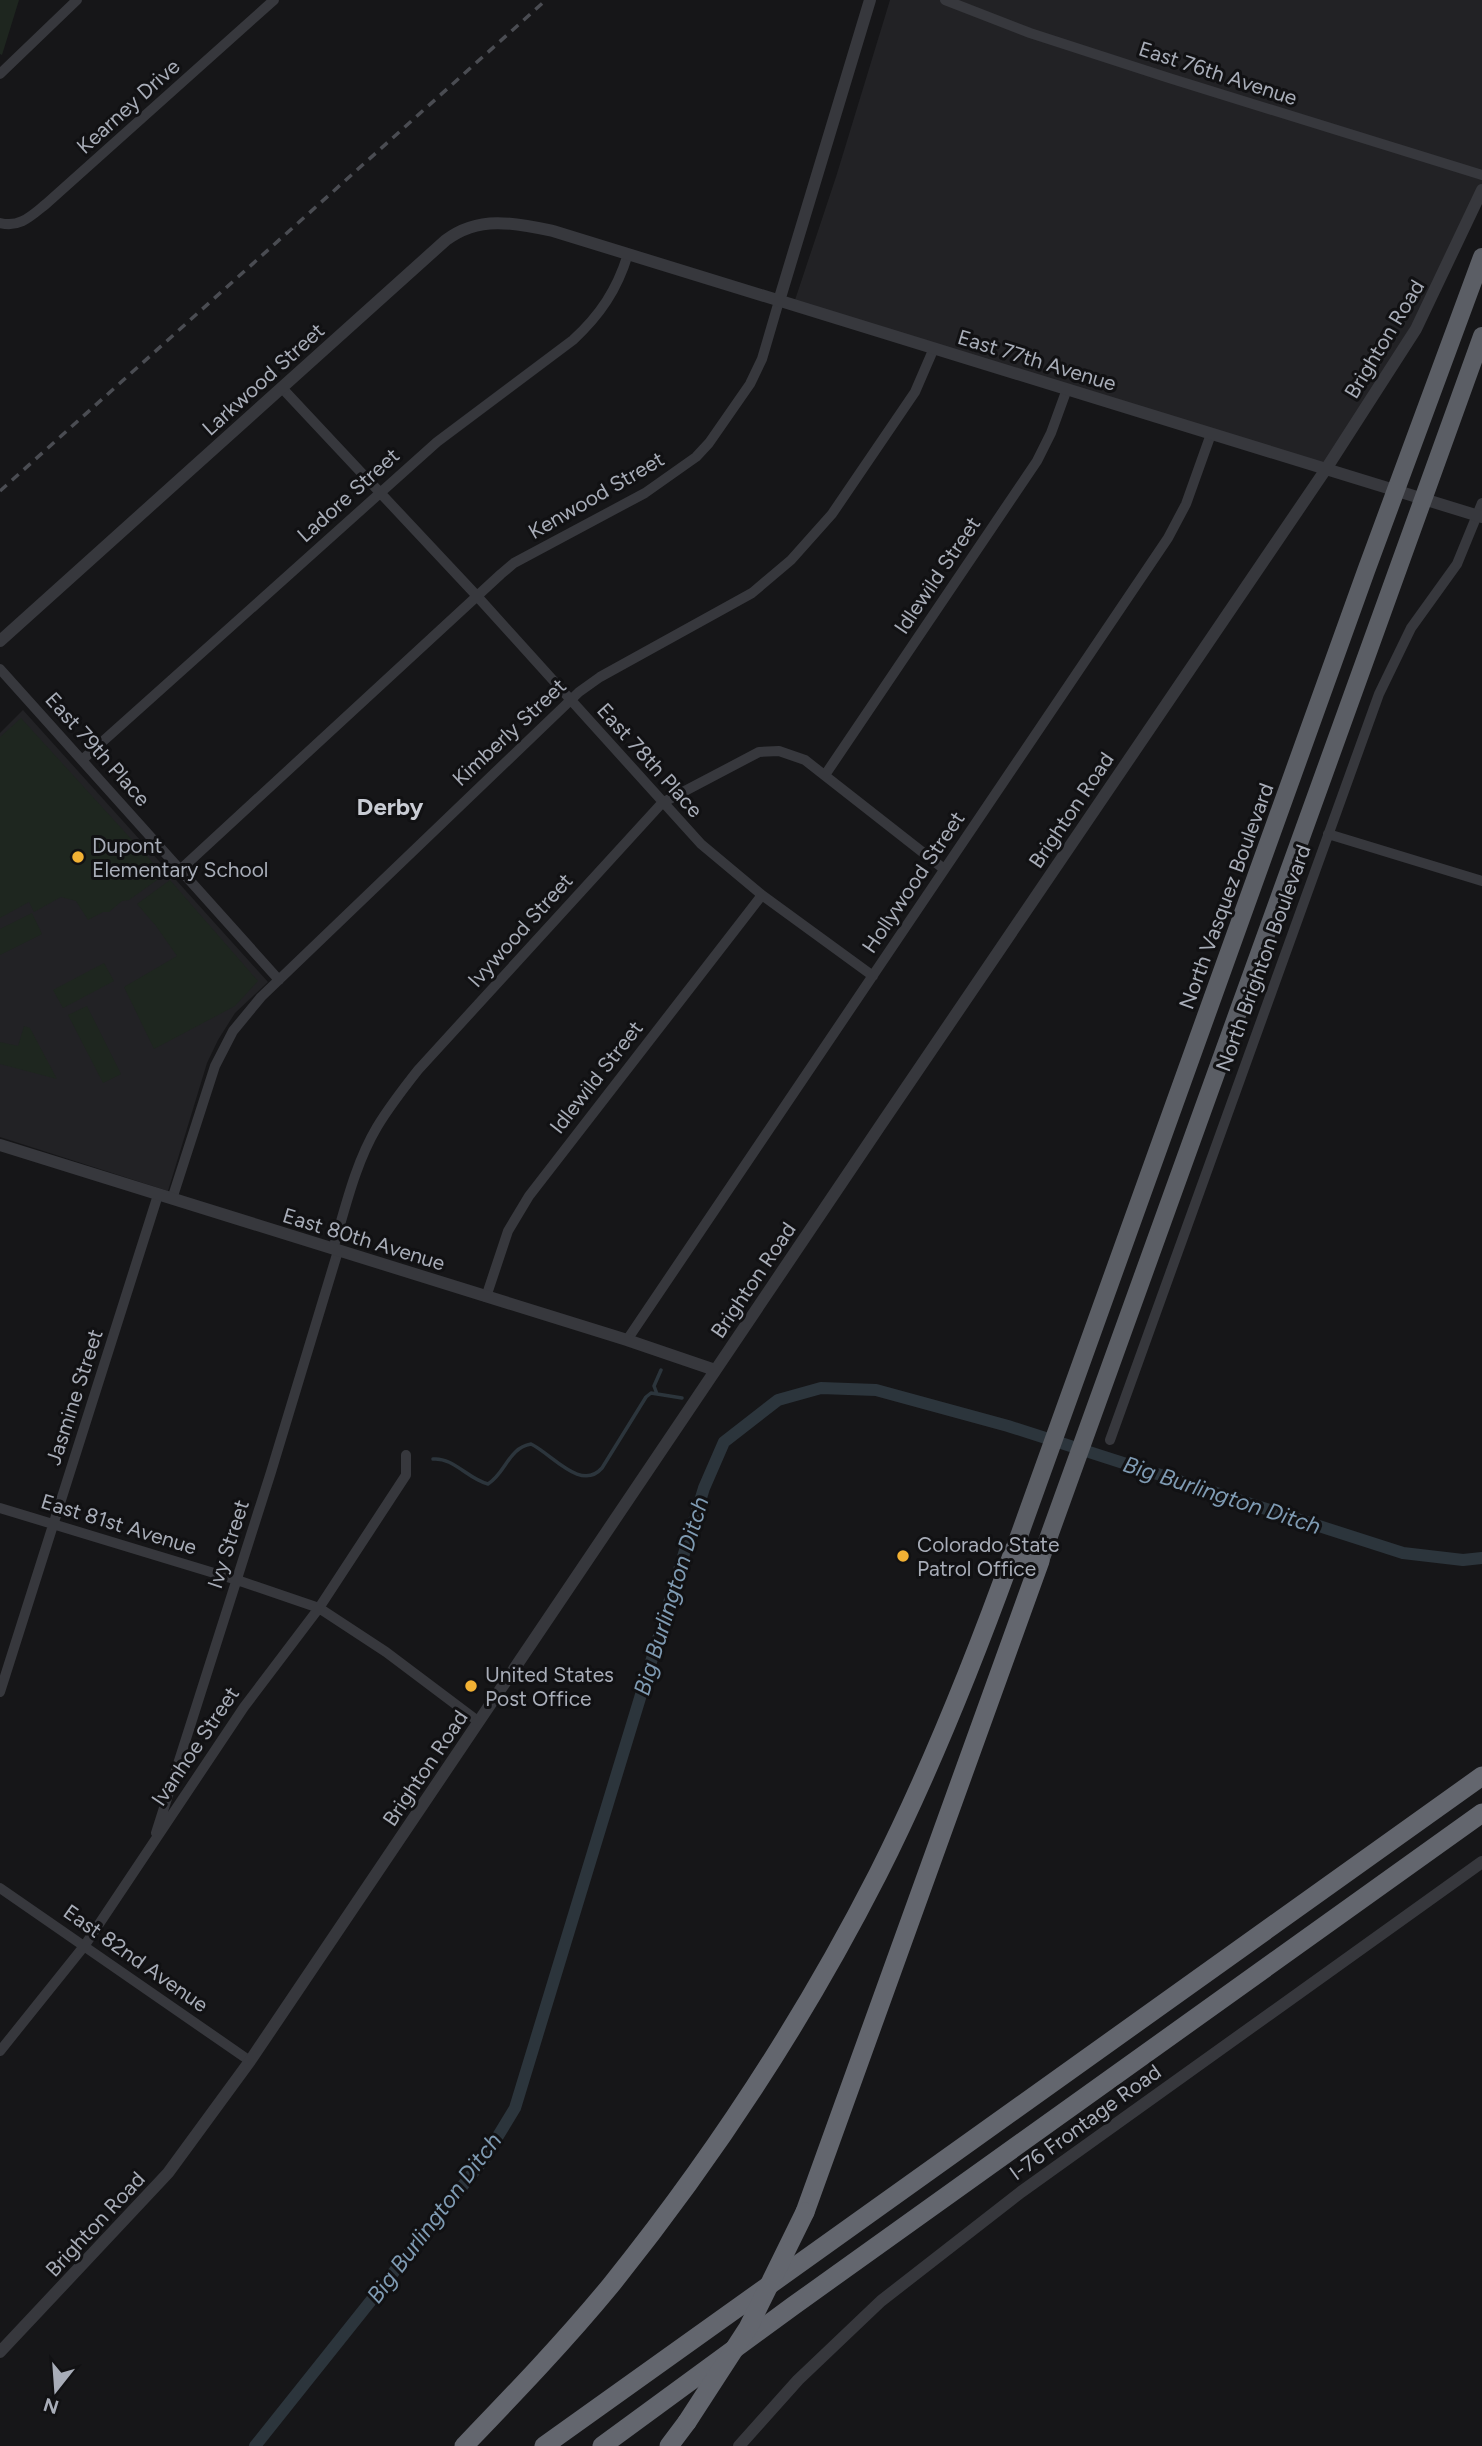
<svg xmlns="http://www.w3.org/2000/svg" width="1482" height="2446" viewBox="0 0 1482 2446" font-family="Figtree,sans-serif">
<style>
.built{fill:#222225}
.green{fill:#1e261f}
.lines{fill:none;stroke-linecap:round;stroke-linejoin:round}
.stream{stroke:#2c353c;stroke-width:3.5}
.canal{stroke:#2c353c;stroke-width:12}
.minor{stroke:#37383d;stroke-width:10}
.tertiary{stroke:#37383d;stroke-width:12}
.trunk{stroke:#5b5e65;stroke-width:18}
.motorway{stroke:#63666e;stroke-width:19}
.rail{stroke:#4a4c52;stroke-width:3.5;stroke-dasharray:9 7;stroke-linecap:butt}
.motorway-bridge{stroke:#63666e;stroke-width:19}
.poi-dot{fill:#f2b134;stroke:#111113;stroke-width:2.5}
.labels{text-anchor:middle;dominant-baseline:central;stroke-width:6;stroke-linejoin:round;paint-order:stroke}
.street-label{font-size:21px;fill:#a8adb8;stroke:#111113}
.poi-label{font-size:21px;fill:#a8adb8;stroke:#111113;text-anchor:start}
.water-label{font-size:23px;font-style:italic;fill:#7f9bb3;stroke:#111113}
.quarter-label{font-size:24px;font-weight:bold;fill:#c9ccd4;stroke:#111113}
</style>
<rect width="100%" height="100%" fill="#161618"/>
<path class="built" d="M 890,0 L 1482,0 L 1482,190 L 1448,265 L 1327,465 L 793,306 L 836,177 Z
M 23,710 L 268,982 L 235,1013 L 218,1040 L 207,1063 L 168,1191 L 0,1137 L 0,733 Z"/>
<path class="green" d="M 0,0 L 19,0 L 2,55 L 0,54 Z
M 21,718 L 164,875 L 129,900 L 122,901 L 109,912 L 103,912 L 88,920 L 76,901 L 61,897 L 34,912 L 29,902 L 0,918 L 0,737 Z
M 170,880 L 258,981 L 235,1006 L 154,1049 L 124,987 L 177,956 L 156,926 L 137,904 Z
M 32,913 L 42,934 L 0,955 L 0,929 Z
M 104,963 L 114,981 L 63,1008 L 53,990 Z
M 87,1006 L 121,1074 L 103,1083 L 68,1015 Z
M 24,1026 L 30,1028 L 57,1079 L 0,1064 L 0,1042 L 18,1046 Z"/>
<g class="lines">
<path class="stream" d="M 657,1394 L 654,1386 L 661,1370
M 433,1459 C 453,1457 468,1479 488,1484 C 506,1473 508,1448 531,1444 C 552,1454 581,1492 602,1468 L 646,1397 L 651,1393 L 682,1398"/>
<path class="canal" d="M 255,2446 L 484,2159 L 515,2108 L 704,1488 L 724,1442 L 778,1400 L 821,1388 L 876,1390 L 1008,1426 L 1403,1553 L 1463,1560 L 1482,1558"/>
<path class="minor" d="M 945,0 L 1030,33 L 1169,78 L 1482,175
M 0,74 L 77,0
M 0,223 C 20,228 31,216 46,204 L 274,0
M 282,388 L 476,595 L 701,844 L 762,895 L 873,976
M 0,669 L 279,980
M 82,760 L 437,442 L 573,340 C 600,315 617,290 628,254
M 825,775 L 1037,461 L 1051,433 L 1067,389
M 1328,834 L 1482,881
M 180,870 L 501,574 L 514,563 L 645,493 L 696,457 L 709,443 L 750,384 L 762,359 L 779,301
M 172,1199 L 215,1066 L 233,1031 L 261,997 L 579,692 L 600,677 L 752,593 L 791,560 L 832,514 L 915,392 L 934,348
M 333,1249 C 345,1209 355,1164 377,1127 C 389,1107 403,1089 418,1070 L 662,803 L 759,752 L 779,751 L 805,760 L 944,869
M 486,1297 L 508,1231 L 529,1196 L 762,895
M 627,1340 L 1168,538 L 1186,504 L 1211,434
M 1110,1440 L 1379,694 L 1411,628 L 1457,564 L 1482,503
M 0,1508 L 237,1580 L 319,1608 L 386,1652 L 479,1722
M 0,1692 L 158,1195
M 156,1833 L 271,1472 L 338,1251
M 0,1888 L 250,2061
M 0,2051 L 85,1945 L 244,1707 L 319,1608 L 406,1475 L 406,1455"/>
<path class="tertiary" d="M 779,301 L 870,0
M 0,641 L 446,240 C 479,215 515,223 553,231 L 1482,517
M 0,1145 L 627,1340 L 715,1370
M 0,2352 L 168,2173 L 250,2061 L 880,1126 L 1326,469 L 1416,329 L 1482,190
M 739,2446 L 798,2380 L 881,2301 L 1021,2192 L 1482,1862"/>
<path class="trunk" d="M 1014,1550 L 1366,571 L 1482,257
M 1040,1561 L 1482,336"/>
<path class="motorway" d="M 464,2446 C 514,2394 565,2341 611,2285 C 713,2158 804,2019 878,1874 C 931,1769 974,1661 1014,1550 L 1040,1561 L 805,2212
M 544,2446 L 1482,1776
M 602,2446 L 793,2306 L 1482,1813
M 669,2446 L 687,2422"/>
<path class="rail" d="M 0,491 L 546,0"/>
<path class="motorway-bridge" d="M 687,2422 L 748,2328 L 805,2212"/>
</g>
<g class="poi-dot">
<circle cx="78" cy="857" r="7"/>
<circle cx="903" cy="1556" r="7"/>
<circle cx="471" cy="1686" r="7"/>
</g>
<g class="labels">
<g class="street-label">
<text transform="translate(1218 73) rotate(18)">East 76th Avenue</text>
<text transform="translate(128 106) rotate(-42)">Kearney Drive</text>
<text transform="translate(1384 339) rotate(-59)">Brighton Road</text>
<text transform="translate(1037 360) rotate(17)">East 77th Avenue</text>
<text transform="translate(263 379) rotate(-42)">Larkwood Street</text>
<text transform="translate(348 495) rotate(-42)">Ladore Street</text>
<text transform="translate(596 495) rotate(-30)">Kenwood Street</text>
<text transform="translate(937 575) rotate(-56)">Idlewild Street</text>
<text transform="translate(509 732) rotate(-43)">Kimberly Street</text>
<text transform="translate(98 749) rotate(48)">East 79th Place</text>
<text transform="translate(650 760) rotate(48)">East 78th Place</text>
<text transform="translate(1071 810) rotate(-56)">Brighton Road</text>
<text transform="translate(913 882) rotate(-56)">Hollywood Street</text>
<text transform="translate(1226 896) rotate(-70)">North Vasquez Boulevard</text>
<text transform="translate(520 930) rotate(-48)">Ivywood Street</text>
<text transform="translate(1263 958) rotate(-70)">North Brighton Boulevard</text>
<text transform="translate(596 1077) rotate(-52)">Idlewild Street</text>
<text transform="translate(364 1239) rotate(17)">East 80th Avenue</text>
<text transform="translate(753 1280) rotate(-56)">Brighton Road</text>
<text transform="translate(74 1397) rotate(-72)">Jasmine Street</text>
<text transform="translate(119 1524) rotate(17)">East 81st Avenue</text>
<text transform="translate(228 1544) rotate(-72)">Ivy Street</text>
<text transform="translate(195 1746) rotate(-56)">Ivanhoe Street</text>
<text transform="translate(425 1768) rotate(-56)">Brighton Road</text>
<text transform="translate(136 1958) rotate(35)">East 82nd Avenue</text>
<text transform="translate(1085 2122) rotate(-36)">I-76 Frontage Road</text>
<text transform="translate(95 2224) rotate(-47)">Brighton Road</text>
</g>
<g class="poi-label">
<text x="92" y="845">Dupont<tspan x="92" dy="24">Elementary School</tspan></text>
<text x="917" y="1544">Colorado State<tspan x="917" dy="24">Patrol Office</tspan></text>
<text x="485" y="1674">United States<tspan x="485" dy="24">Post Office</tspan></text>
</g>
<g class="water-label">
<text transform="translate(1222 1495) rotate(18)">Big Burlington Ditch</text>
<text transform="translate(671 1596) rotate(-73)">Big Burlington Ditch</text>
<text transform="translate(434 2218) rotate(-53)">Big Burlington Ditch</text>
</g>
<g class="quarter-label">
<text x="390" y="806">Derby</text>
</g>
</g>
<g transform="translate(56 2390) rotate(197)" stroke="#111113" stroke-width="5" paint-order="stroke">
<path d="M0-5L12 26L0 18L-12 26Z" fill="#a8adb8"/>
<text y="-10" font-size="19" font-weight="bold" text-anchor="middle" fill="#a8adb8">N</text>
</g>
</svg>
